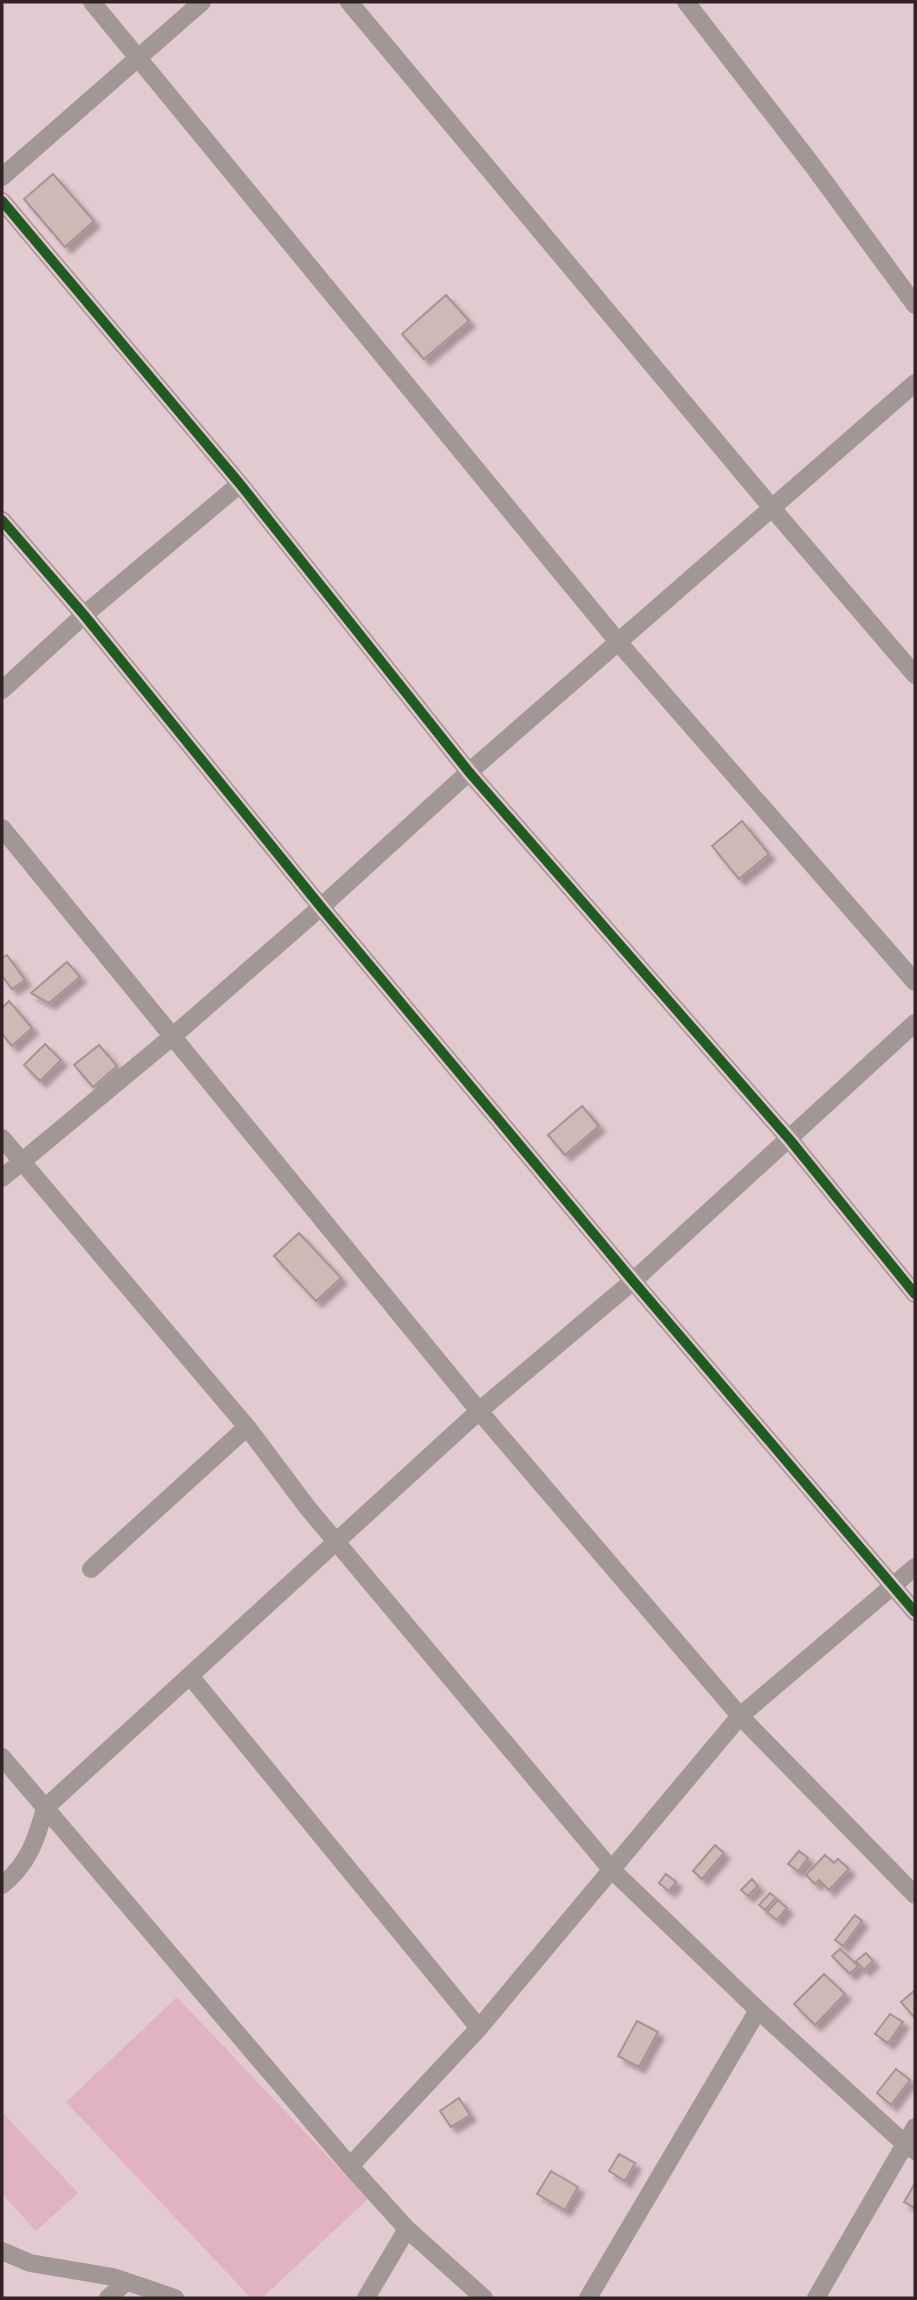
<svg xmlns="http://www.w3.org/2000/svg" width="917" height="2300" viewBox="0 0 917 2300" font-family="Poppins,sans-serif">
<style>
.green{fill:#e1b3c1}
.building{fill:#cebab5;stroke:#a49492;stroke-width:2;filter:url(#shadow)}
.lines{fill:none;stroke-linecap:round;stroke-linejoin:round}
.street{stroke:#a09796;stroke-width:18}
.cycleway-casing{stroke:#ecc0cc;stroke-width:15}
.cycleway{stroke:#1b5e20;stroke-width:10}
</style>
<defs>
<filter id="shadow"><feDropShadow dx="6" dy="6" stdDeviation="2" flood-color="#0004"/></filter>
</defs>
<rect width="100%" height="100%" fill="#e2cad1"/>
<path class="green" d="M 177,1997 L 368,2199 L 262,2298 L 251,2298 L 66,2102 Z
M 2,2112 L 78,2193 L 36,2231 L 2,2194 Z"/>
<path class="building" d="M 53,174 L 94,221 L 65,247 L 24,199 Z
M 446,295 L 469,321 L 424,359 L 402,334 Z
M 742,821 L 769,854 L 739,879 L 712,846 Z
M 7,955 L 25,980 L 12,989 L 2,976 L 2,958 Z
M 67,962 L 80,977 L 49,1003 L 31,993 Z
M 9,1001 L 32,1028 L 12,1046 L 2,1034 L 2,1008 Z
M 45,1044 L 61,1060 L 40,1081 L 24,1065 Z
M 99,1045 L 117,1066 L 93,1087 L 74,1065 Z
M 582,1106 L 599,1126 L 565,1155 L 548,1135 Z
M 299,1233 L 341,1278 L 316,1301 L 274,1256 Z
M 715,1845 L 724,1853 L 702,1879 L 693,1871 Z
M 799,1851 L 808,1858 L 798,1871 L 788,1864 Z
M 825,1855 L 834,1863 L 838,1859 L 849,1869 L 829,1890 L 819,1880 L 815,1884 L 806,1875 Z
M 666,1874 L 676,1882 L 669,1891 L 659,1883 Z
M 752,1879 L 758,1886 L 748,1896 L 741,1890 Z
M 770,1893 L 776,1898 L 765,1910 L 759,1905 Z
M 778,1900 L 787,1908 L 777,1920 L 767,1912 Z
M 855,1915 L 862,1921 L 843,1946 L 835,1940 Z
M 840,1949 L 858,1966 L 850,1974 L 832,1956 Z
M 866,1953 L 873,1961 L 864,1970 L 856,1961 Z
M 824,1974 L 845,1994 L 815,2025 L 794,2004 Z
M 915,1990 L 915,2018 L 901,2002 Z
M 890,2014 L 903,2022 L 888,2043 L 875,2034 Z
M 637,2021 L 658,2032 L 639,2067 L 618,2056 Z
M 896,2069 L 910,2080 L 891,2105 L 877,2093 Z
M 459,2098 L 470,2115 L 451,2127 L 440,2111 Z
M 619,2154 L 635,2163 L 625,2181 L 609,2171 Z
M 551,2171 L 578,2187 L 565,2210 L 537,2194 Z
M 915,2183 L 915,2208 L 904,2202 Z"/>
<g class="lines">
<path class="street" d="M 92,2 L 619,643 L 915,982
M 349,2 L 772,508 L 915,675
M 686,2 L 813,166 L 915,305
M 2,177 L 202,2
M 2,201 L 240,484 L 469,772 L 790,1140 L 915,1294
M 2,520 L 84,615 L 321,907 L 633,1281 L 915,1612
M 2,690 L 84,615 L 240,484
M 2,828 L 479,1411 L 740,1716 L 915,1895
M 2,1138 L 247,1427 L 307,1507 L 611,1869 L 758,2010 L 905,2144 L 915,2151
M 2,1178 L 173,1036 L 321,907 L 469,772 L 915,383
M 91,1569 L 247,1427
M 190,1676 L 479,2028
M 2,1757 L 350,2166 L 407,2229 L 484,2298
M 2,1885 C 28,1865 37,1838 45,1808 L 479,1411 L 633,1281 L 915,1023
M 350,2166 L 479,2028 L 740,1716 L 915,1567
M 2,2251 L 30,2263 L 113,2277 L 175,2298
M 108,2298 L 126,2282
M 366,2298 L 407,2229
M 588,2298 L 758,2010
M 816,2298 L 915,2127"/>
<g class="cycleway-casing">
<path id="cycleway" d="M 2,201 L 240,484 L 469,772 L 790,1140 L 915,1294
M 2,520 L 84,615 L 321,907 L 633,1281 L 915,1612"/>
</g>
<use href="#cycleway" class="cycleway"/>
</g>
<rect width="917" height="2300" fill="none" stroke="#332327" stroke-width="7"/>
</svg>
